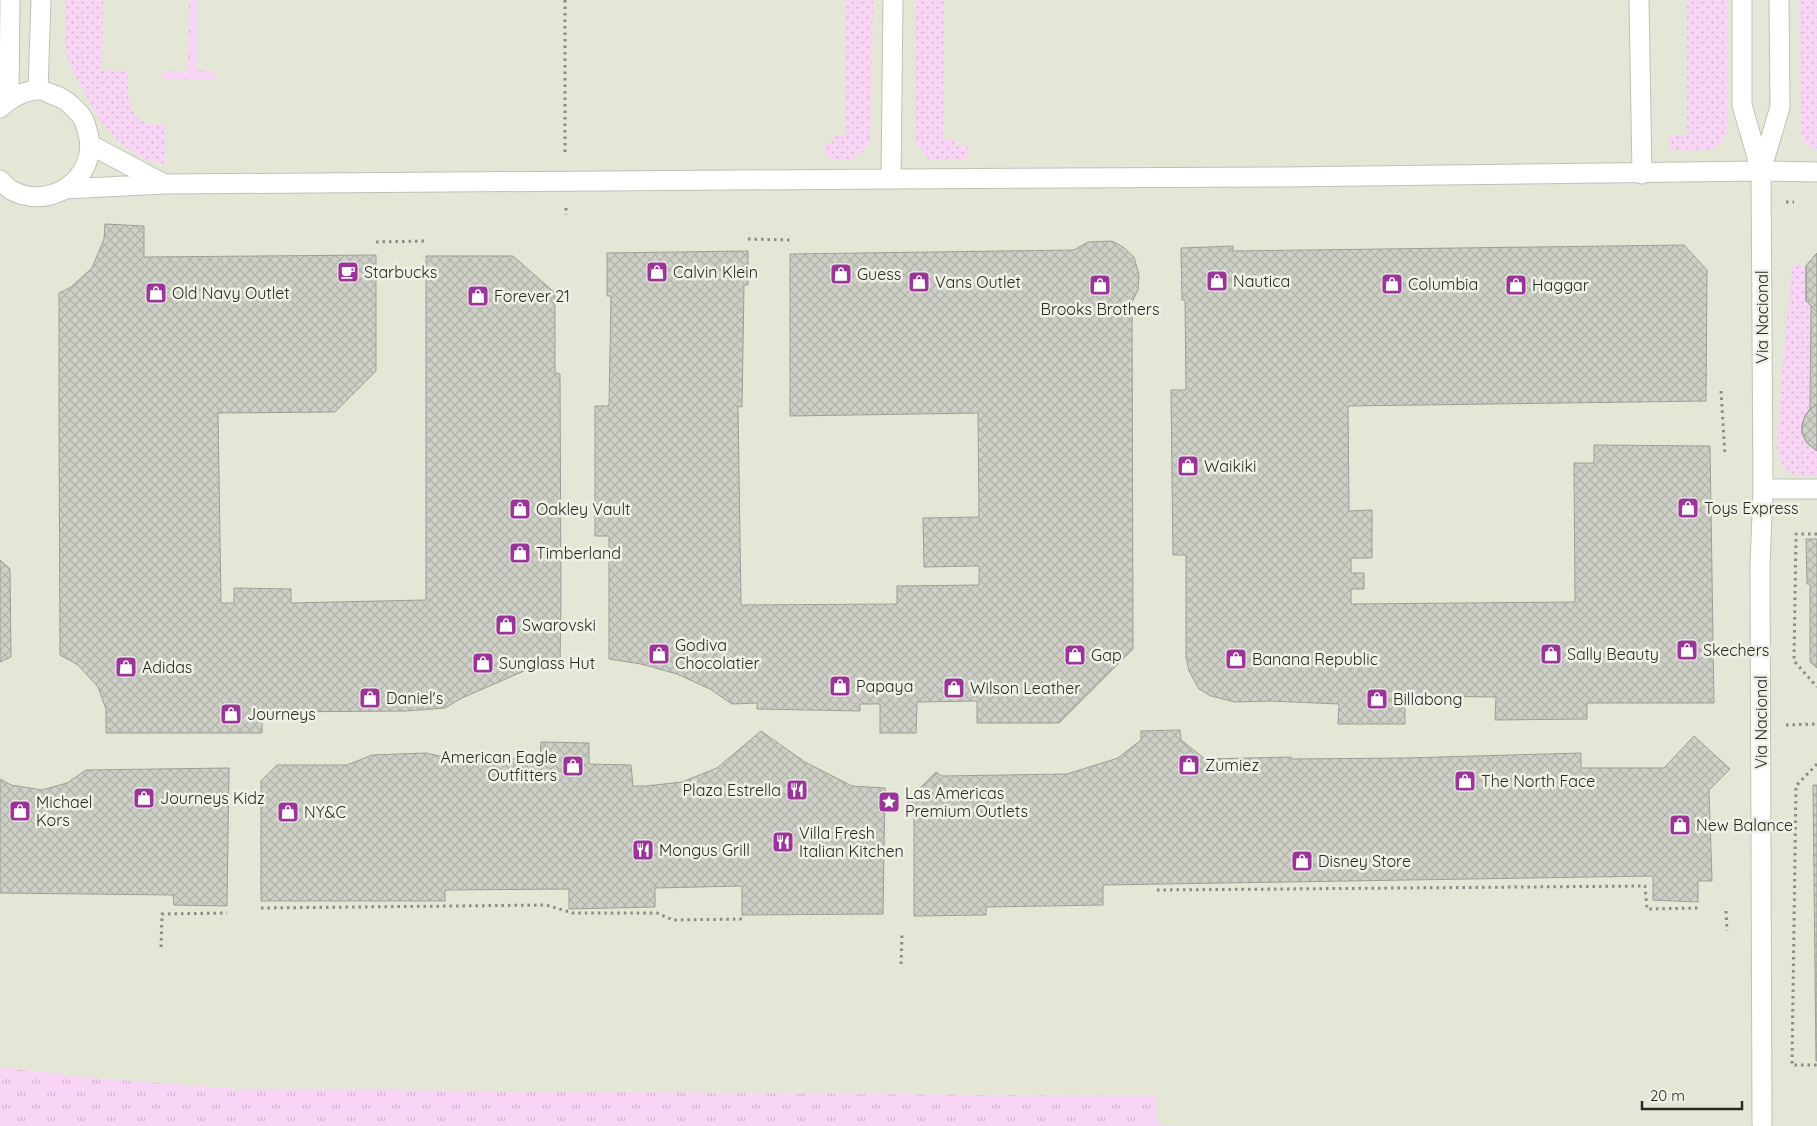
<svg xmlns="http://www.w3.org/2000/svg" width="1817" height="1126" viewBox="0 0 1817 1126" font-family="Quicksand,sans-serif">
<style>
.built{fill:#e4e7d6}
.grass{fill:url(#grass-tufts)}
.garden{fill:url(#garden-dots)}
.building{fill:url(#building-cross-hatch);stroke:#9d9f96}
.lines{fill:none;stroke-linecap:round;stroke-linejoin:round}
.service-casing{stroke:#bfc1b7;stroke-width:21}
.path{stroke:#8a8c85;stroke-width:3;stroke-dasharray:2.5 4;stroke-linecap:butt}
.service{stroke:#fff;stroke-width:19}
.labels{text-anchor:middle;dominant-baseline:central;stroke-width:5;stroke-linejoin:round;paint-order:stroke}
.poi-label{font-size:16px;fill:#282925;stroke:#eff1e7;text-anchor:start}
.street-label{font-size:16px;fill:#282925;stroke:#eff1e7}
</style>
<defs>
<pattern id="grass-tufts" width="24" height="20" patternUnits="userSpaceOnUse" patternTransform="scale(1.25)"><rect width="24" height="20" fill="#f8d4f5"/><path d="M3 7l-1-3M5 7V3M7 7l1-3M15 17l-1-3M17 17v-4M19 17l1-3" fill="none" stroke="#d5b6d2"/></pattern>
<pattern id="garden-dots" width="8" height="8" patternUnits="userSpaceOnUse" patternTransform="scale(1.25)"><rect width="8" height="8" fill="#f8d4f5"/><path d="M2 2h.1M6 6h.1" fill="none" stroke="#d5b6d2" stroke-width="1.8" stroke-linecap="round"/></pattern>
<pattern id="building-cross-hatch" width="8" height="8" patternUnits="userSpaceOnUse" patternTransform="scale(1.25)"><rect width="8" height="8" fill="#ced0c7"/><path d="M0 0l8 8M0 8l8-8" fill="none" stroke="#b1b3ab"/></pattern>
</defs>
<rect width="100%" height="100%" fill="#eff1e7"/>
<path class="built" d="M 0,0 L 1817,0 L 1817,1126 L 1175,1126 L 1158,1124 L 1156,1096 L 241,1089 L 93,1078 L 0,1067 Z"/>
<path class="grass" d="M 189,0 L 197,0 L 197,70 L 213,71 L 216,76 L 214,80 L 166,80 L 162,77 L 162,73 L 166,71 L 188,71 Z
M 0,1067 L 93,1078 L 241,1089 L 1156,1096 L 1158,1124 L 1175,1126 L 0,1126 Z"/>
<path class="garden" d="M 66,0 L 103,0 L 102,70 L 128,71 C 128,89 125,119 150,124 C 155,125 161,124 166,124 L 166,164 L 146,160 L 120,143 L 99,119 L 71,68 L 66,53 Z
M 846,0 L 873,0 L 870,140 C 860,161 852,160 831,160 L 824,151 L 825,144 L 833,142 L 834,135 L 845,135 Z
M 916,0 L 944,0 L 943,139 L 957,139 L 956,146 L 967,146 L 969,151 L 966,159 L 929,160 L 915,141 Z
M 1687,0 L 1727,0 L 1727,130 C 1725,135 1722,142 1717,146 C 1706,153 1682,150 1669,150 L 1669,135 L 1687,135 Z
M 1800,0 L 1817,0 L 1817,150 L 1805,144 L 1801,135 Z
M 1792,266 L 1806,266 L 1806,301 L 1811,306 L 1810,409 C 1799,423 1799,442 1817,451 L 1817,476 C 1805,476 1789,478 1783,465 C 1773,449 1779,426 1780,408 C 1782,361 1788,313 1792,266 Z"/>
<path class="building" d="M 105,224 L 144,226 L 144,257 L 376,255 L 376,371 L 335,412 L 218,413 L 221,603 L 234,603 L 234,588 L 291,589 L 291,603 L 426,600 L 426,256 L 513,256 L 555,293 L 555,373 L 560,374 L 561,599 L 560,666 L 524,671 L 462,698 L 445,708 L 406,711 L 262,712 L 262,733 L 106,733 L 106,709 L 98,687 L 78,665 L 60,655 L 59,403 L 59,293 L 71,287 L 92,268 L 104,239 Z
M 1112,241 L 1123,247 L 1134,257 L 1139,275 L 1138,290 L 1132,302 L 1133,649 L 1059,723 L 977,723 L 977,701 L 917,702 L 916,733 L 880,733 L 880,704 L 860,704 L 860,711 L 757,709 L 757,703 L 732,704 L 710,689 L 677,674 L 641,664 L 609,659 L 609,536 L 595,536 L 595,406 L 609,406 L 611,296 L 607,296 L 607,253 L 748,251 L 748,285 L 744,285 L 742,407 L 738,406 L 741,605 L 897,604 L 897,586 L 979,585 L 979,566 L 924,567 L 923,518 L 979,517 L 978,413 L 790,416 L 790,254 L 1074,250 L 1088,242 Z
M 1684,245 L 1707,270 L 1706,401 L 1348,406 L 1349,511 L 1372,510 L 1372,558 L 1351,558 L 1351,573 L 1364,573 L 1364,589 L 1351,589 L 1351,604 L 1575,602 L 1574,463 L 1594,463 L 1594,445 L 1710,446 L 1714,703 L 1587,703 L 1587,719 L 1495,720 L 1496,697 L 1405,696 L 1405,724 L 1338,724 L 1339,704 L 1270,701 L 1235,702 L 1211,696 L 1199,689 L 1189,671 L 1186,657 L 1186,555 L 1173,555 L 1171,390 L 1186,390 L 1185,300 L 1182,300 L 1181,248 L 1233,246 L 1233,251 Z
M 1817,253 L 1817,451 L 1807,443 L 1802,433 L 1802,425 L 1805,416 L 1810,409 L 1811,306 L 1806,301 L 1806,266 Z
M 1817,253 L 1817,312 L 1806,301 L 1806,266 Z
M 1817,405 L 1817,451 L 1807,443 L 1802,433 L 1802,425 L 1805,416 L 1810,409 Z
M 1806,539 L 1817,539 L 1817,668 L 1810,662 L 1810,584 L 1807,584 Z
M 0,560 L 10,569 L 11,657 L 0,662 Z
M 1180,730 L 1181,740 L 1205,759 L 1291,757 L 1292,759 L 1405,758 L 1581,753 L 1581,768 L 1664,768 L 1694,736 L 1730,769 L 1709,790 L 1712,881 L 1698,881 L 1698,902 L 1653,900 L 1653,876 L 1103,885 L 1103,905 L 986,907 L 986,915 L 914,916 L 914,807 L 907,801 L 936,772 L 942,776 L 1067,774 L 1118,758 L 1141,740 L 1141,731 Z
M 761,731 L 805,762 L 852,786 L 885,788 L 883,914 L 742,915 L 742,886 L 655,888 L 655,907 L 569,909 L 569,889 L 445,890 L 445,901 L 261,901 L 261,781 L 277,765 L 347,765 L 372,755 L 426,753 L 453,759 L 540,759 L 541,742 L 589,743 L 589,764 L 631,765 L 633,786 L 646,786 L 682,782 L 717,768 Z
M 229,768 L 227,906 L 174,905 L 173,895 L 0,893 L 0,779 L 11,785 L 42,790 L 67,783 L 86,770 Z
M 1813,785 L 1817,785 L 1817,1061 L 1816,1061 Z"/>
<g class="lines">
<g class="service-casing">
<path id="service" d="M 1639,0 L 1642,174
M 1742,0 L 1742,105 L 1761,171 L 1763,489 L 1760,566 L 1762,1123
M 38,90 L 41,0
M 9,100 L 10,0
M 0,108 C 9,99 23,91 37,90 C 41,89 47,92 51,94 C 62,97 68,102 76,110 C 84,118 85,122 88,133 C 99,177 51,212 11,190 C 7,188 4,183 0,180
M 1761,171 L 1780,107 L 1779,0
M 891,179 L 1282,177 L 1761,171 L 1817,172
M 164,184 L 891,179 L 893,0
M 66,189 L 164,184 L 91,145
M 1763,489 L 1817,489"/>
</g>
<path class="path" d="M 565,0 L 565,154
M 1786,202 L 1794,202
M 566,208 L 566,215
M 748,239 L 790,240
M 376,242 L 426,241
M 1721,391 L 1725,456
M 1817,534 L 1796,534 L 1794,661 L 1817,687
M 1786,725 L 1817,724
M 1817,764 L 1796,786 L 1792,1065 L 1817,1065
M 1157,890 L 1645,886 L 1647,909 L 1698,908
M 261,908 L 546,905 L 573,913 L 657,913 L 673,920 L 743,919
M 1726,911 L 1727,931
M 161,947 L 162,914 L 227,913
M 901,964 L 902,935"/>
<use href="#service" class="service"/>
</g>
<defs>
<g id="cafe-square" transform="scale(1.125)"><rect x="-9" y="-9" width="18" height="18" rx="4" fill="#9a3498" stroke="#eff1e7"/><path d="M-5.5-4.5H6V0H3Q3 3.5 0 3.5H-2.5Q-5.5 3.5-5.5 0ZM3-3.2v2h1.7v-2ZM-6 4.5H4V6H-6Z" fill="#fff"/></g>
<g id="shop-square" transform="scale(1.125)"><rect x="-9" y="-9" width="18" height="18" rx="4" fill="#9a3498" stroke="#eff1e7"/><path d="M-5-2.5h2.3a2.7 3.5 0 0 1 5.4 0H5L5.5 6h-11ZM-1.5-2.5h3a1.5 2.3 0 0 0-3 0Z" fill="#fff"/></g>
<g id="restaurant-square" transform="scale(1.125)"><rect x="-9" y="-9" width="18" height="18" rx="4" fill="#9a3498" stroke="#eff1e7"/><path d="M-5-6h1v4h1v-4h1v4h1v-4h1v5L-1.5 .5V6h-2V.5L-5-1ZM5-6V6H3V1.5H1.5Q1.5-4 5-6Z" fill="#fff"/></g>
<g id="sight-square" transform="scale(1.125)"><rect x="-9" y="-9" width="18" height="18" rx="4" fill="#9a3498" stroke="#eff1e7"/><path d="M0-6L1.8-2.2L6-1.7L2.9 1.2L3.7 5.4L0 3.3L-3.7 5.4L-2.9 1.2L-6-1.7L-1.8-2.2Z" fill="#fff"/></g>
</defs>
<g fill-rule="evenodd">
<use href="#cafe-square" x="348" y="272"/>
<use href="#shop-square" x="657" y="272"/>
<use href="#shop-square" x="841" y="274"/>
<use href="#shop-square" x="1217" y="281"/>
<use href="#shop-square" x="919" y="282"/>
<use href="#shop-square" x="1392" y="284"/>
<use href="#shop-square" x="1100" y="285"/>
<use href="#shop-square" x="1516" y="285"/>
<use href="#shop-square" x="156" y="293"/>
<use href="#shop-square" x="478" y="296"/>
<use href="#shop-square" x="1188" y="466"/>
<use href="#shop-square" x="1688" y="508"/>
<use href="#shop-square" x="520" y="509"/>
<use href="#shop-square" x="520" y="553"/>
<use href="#shop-square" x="506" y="625"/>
<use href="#shop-square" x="1687" y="650"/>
<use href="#shop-square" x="659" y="654"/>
<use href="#shop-square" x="1551" y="654"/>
<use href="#shop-square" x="1075" y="655"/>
<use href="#shop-square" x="1236" y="659"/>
<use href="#shop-square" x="483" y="663"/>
<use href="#shop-square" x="126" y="667"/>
<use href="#shop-square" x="840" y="686"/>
<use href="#shop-square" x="954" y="688"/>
<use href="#shop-square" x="370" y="698"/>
<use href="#shop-square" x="1377" y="699"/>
<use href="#shop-square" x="231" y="714"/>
<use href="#shop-square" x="1189" y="765"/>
<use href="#shop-square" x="573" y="766"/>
<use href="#shop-square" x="1465" y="781"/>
<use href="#restaurant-square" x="797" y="790"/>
<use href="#shop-square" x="144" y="798"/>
<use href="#sight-square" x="889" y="802"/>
<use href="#shop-square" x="20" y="811"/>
<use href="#shop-square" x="288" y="812"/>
<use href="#shop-square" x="1680" y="825"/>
<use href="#restaurant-square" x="783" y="842"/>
<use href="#restaurant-square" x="643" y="850"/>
<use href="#shop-square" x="1302" y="861"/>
</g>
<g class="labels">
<g class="poi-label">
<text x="364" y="272">Starbucks</text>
<text x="673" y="272">Calvin Klein</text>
<text x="857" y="274">Guess</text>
<text x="1233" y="281">Nautica</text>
<text x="935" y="282">Vans Outlet</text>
<text x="1408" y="284">Columbia</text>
<text x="1532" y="285">Haggar</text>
<text x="172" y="293">Old Navy Outlet</text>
<text x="494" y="296">Forever 21</text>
<text x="1100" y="309" text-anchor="middle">Brooks Brothers</text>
<text x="1204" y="466">Waikiki</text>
<text x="1704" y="508">Toys Express</text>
<text x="536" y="509">Oakley Vault</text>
<text x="536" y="553">Timberland</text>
<text x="522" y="625">Swarovski</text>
<text x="675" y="645">Godiva<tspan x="675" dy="18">Chocolatier</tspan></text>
<text x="1703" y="650">Skechers</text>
<text x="1567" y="654">Sally Beauty</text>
<text x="1091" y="655">Gap</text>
<text x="1252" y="659">Banana Republic</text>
<text x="499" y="663">Sunglass Hut</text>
<text x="142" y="667">Adidas</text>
<text x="856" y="686">Papaya</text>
<text x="970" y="688">Wilson Leather</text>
<text x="386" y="698">Daniel's</text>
<text x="1393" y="699">Billabong</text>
<text x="247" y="714">Journeys</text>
<text x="557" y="757" text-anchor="end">American Eagle<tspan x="557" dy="18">Outfitters</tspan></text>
<text x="1205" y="765">Zumiez</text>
<text x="1481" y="781">The North Face</text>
<text x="781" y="790" text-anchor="end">Plaza Estrella</text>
<text x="905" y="793">Las Americas<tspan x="905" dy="18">Premium Outlets</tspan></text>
<text x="160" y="798">Journeys Kidz</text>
<text x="36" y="802">Michael<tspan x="36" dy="18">Kors</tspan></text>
<text x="304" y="812">NY&amp;C</text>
<text x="1696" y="825">New Balance</text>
<text x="799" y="833">Villa Fresh<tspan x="799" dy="18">Italian Kitchen</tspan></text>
<text x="659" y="850">Mongus Grill</text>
<text x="1318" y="861">Disney Store</text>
</g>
<g class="street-label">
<text transform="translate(1762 317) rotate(-90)">Via Nacional</text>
<text transform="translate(1761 722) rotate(-90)">Via Nacional</text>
</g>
</g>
<path d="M1642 1101v8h100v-8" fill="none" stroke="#282925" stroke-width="2.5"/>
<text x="1650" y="1101" font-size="15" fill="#282925" stroke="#eff1e7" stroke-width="4" paint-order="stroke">20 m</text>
</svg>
